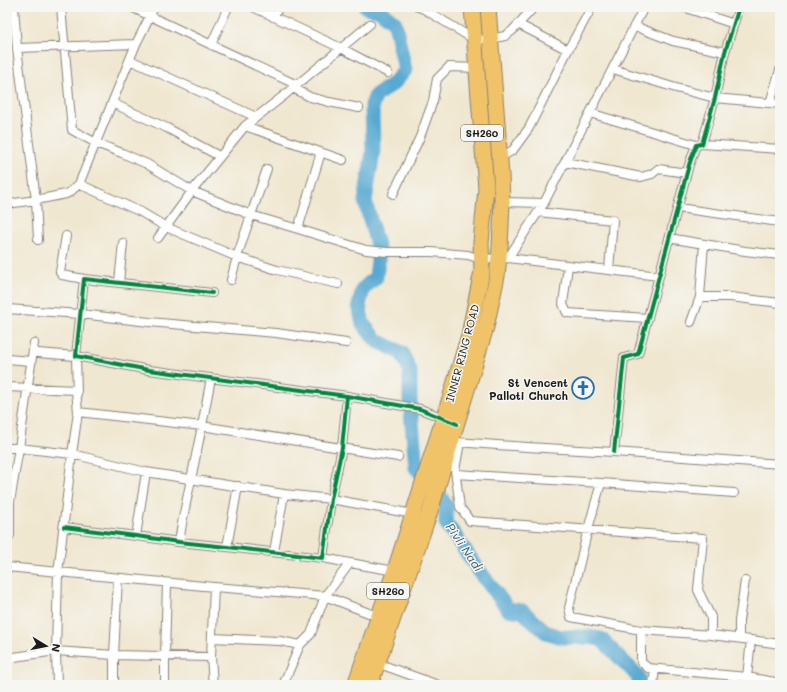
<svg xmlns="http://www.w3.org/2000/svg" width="787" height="692" viewBox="0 0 787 692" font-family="Mali,sans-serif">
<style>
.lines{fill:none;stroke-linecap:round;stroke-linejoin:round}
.river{stroke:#57a9d2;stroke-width:15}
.street-casing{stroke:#868276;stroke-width:10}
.highway-casing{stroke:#868276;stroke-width:17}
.street{stroke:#fff;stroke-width:8}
.highway{stroke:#f1c369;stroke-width:15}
.cycleway-casing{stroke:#f6f6f2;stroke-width:6}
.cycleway{stroke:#00873e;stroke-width:4}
.labels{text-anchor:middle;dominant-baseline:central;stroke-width:3;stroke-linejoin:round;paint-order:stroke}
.shield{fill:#f6f6f2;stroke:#5d5d5c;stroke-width:1}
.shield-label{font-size:10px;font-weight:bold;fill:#1c1c1c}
.street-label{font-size:11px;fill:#1c1c1c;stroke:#f6f6f2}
.poi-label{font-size:11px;font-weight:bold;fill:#1c1c1c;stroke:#f6f6f2;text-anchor:end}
.water-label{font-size:12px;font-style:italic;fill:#375b6e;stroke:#f6f6f2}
</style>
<rect width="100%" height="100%" fill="#f6f6f2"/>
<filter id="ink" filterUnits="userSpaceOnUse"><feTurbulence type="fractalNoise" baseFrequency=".025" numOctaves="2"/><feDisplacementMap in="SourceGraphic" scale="8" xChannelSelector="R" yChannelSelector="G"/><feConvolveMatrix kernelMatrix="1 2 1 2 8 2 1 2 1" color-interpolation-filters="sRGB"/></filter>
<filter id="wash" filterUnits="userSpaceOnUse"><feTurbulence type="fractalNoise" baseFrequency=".012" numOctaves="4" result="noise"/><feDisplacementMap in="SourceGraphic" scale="16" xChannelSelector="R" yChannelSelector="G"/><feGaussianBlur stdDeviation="0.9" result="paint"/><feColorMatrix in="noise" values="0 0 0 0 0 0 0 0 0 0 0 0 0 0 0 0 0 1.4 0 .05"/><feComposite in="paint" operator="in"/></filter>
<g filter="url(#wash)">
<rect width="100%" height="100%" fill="#f0e7d0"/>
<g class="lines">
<path class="river" d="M 366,7 L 380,10 L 395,23 L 405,70 L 394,83 L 376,95 L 372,105 L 373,152 L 365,201 L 379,252 L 376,277 L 363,289 L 359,305 L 363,324 L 376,340 L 402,353 L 410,371 L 410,400 L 416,468 L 439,493 L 446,507 L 446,523 L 480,572 L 508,609 L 522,611 L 546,632 L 561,637 L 589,637 L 601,639 L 638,676 L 640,685"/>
</g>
</g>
<g filter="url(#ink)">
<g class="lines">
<g class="street-casing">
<path id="street" d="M 14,7 L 17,48 L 36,200 L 38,240
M 61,7 L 72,130 L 96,143 L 122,153 L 147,164 L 192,191 L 251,215 L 267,169
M 154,7 L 150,16 L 297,85
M 253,7 L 341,48 L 388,73
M 418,7 L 424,9 L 475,40 L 490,39 L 505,36 L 512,31 L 534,7
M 683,7 L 734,24
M 273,17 L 279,7
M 7,23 L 15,22
M 518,24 L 568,50
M 634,26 L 673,41 L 725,52
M 211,45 L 228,7
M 17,48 L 136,44
M 130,60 L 256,117
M 613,69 L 676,88 L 715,98 L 780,104
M 293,88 L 310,97 L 329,102 L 359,108
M 112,103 L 167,128 L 219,156
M 770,103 L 780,70
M 590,113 L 696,145
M 245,126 L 343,160
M 702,144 L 780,149
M 500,158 L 513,150 L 529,128 L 568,50 L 592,7
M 565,162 L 641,177 L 652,174 L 658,169 L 687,173
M 79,184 L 141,212 L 166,227 L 237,257 L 277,270 L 338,284
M 393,194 L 420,137 L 433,101 L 437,79 L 449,67 L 478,68
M 502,202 L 544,203
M 7,204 L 36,200 L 66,194 L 70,192 L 79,184 L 136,44 L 150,16 L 131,7
M 678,208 L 780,222
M 538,212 L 613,220 L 609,270
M 298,229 L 366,250 L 387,252 L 431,252 L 468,255 L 481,259 L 508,258 L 659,276
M 66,236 L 60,272 L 62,275 L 84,279
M 158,238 L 192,191 L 245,126 L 286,94 L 370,24
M 669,238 L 745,251 L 780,255
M 704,244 L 700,297 L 730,297 L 780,303
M 508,258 L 544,203 L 644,7
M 568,266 L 563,304 L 567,313 L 648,318
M 231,280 L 237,257 L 251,215 L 298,229 L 321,152
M 119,282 L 123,243
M 212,293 L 84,279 L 76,356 L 149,370 L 347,396
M 7,309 L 81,314 L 149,322 L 276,333 L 346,343
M 691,322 L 700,297
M 38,353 L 76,356 L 77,394
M 7,359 L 31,361
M 7,387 L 76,390 L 78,412 L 202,426 L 398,457
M 78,412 L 72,454 L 146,472 L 284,494 L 331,499 L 413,514
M 456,442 L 527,447 L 614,452 L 780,464
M 460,442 L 455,470 L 460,507 L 470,521 L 703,538 L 698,590 L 711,617 L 711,635
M 7,448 L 19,448 L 72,454 L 58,573 L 56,651 L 57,685
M 614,452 L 624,358 L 638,354 L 689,165 L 696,145 L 702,144 L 715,98 L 725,52 L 739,7
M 456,474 L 601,483 L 734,493
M 601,483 L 588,529 L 569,608 L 571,617 L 641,630 L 641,662 L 648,668 L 747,677 L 746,685
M 64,527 L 136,536 L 179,542 L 227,547 L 323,558 L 331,499 L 342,448 L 347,396 L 420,409 L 446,419
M 10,535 L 10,502 L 19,448 L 34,343
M 136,536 L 146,472
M 179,542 L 183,518 L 202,426 L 211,378
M 227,547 L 238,486
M 274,552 L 284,494
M 323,558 L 350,563
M 7,567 L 214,587 L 325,596 L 379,617
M 641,630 L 711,635 L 751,640 L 747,677 L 780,683
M 212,638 L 280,641 L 300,645
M 739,638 L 739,621 L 745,581
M 751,640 L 780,644
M 7,658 L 56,651 L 114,655 L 211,657
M 377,663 L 438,685
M 114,685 L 114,655 L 118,578
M 165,685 L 165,656 L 167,583
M 213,685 L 211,657 L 214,587
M 283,685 L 300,645 L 311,634 L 325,596 L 350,563 L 395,571
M 653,685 L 655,669"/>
</g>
<g class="highway-casing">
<path id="highway" d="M 355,685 L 397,564 L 451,395 L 469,335 L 482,271 L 481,243 L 486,188 L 472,7
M 370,685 L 430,511 L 486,327 L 497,276 L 500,247 L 502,202 L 501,175 L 488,7"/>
</g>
<use href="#street" class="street"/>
<use href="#highway" class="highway"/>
<g class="cycleway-casing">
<path id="cycleway" d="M 212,293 L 84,279 L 76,356 L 149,370 L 347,396
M 614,452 L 624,358 L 638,354 L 689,165 L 696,145 L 702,144 L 715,98 L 725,52 L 739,7
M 64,527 L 136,536 L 179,542 L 227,547 L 323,558 L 331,499 L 342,448 L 347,396 L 420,409 L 457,424"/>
</g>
<use href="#cycleway" class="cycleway"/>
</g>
</g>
<defs>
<g id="church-ring" transform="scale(1.15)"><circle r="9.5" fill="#f6f6f2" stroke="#1f6fb2" stroke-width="1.5"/><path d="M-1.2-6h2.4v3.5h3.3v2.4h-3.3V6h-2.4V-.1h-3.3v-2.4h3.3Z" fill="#1f6fb2"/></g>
</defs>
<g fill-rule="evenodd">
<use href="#church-ring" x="583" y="388"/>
</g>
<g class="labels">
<g class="shield">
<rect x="461" y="125" width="42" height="16" rx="3"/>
<rect x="367" y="583" width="42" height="16" rx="3"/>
</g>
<g class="shield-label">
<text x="482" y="133">SH260</text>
<text x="388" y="591">SH260</text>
</g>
<g class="street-label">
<text transform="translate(462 353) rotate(-75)">INNER RING ROAD</text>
</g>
<g class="poi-label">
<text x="568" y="382">St Vencent<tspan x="568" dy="13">Palloti Church</tspan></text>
</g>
<g class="water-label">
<text transform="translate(465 547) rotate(56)">Pivli Nadi</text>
</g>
</g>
<rect width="787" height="692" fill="none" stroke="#f6f6f2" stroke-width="24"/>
<g transform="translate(46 646) rotate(100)" stroke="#f6f6f2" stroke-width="3" paint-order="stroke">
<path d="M0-3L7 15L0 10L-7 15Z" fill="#1c1c1c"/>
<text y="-6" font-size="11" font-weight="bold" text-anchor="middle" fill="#1c1c1c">N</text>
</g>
</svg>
